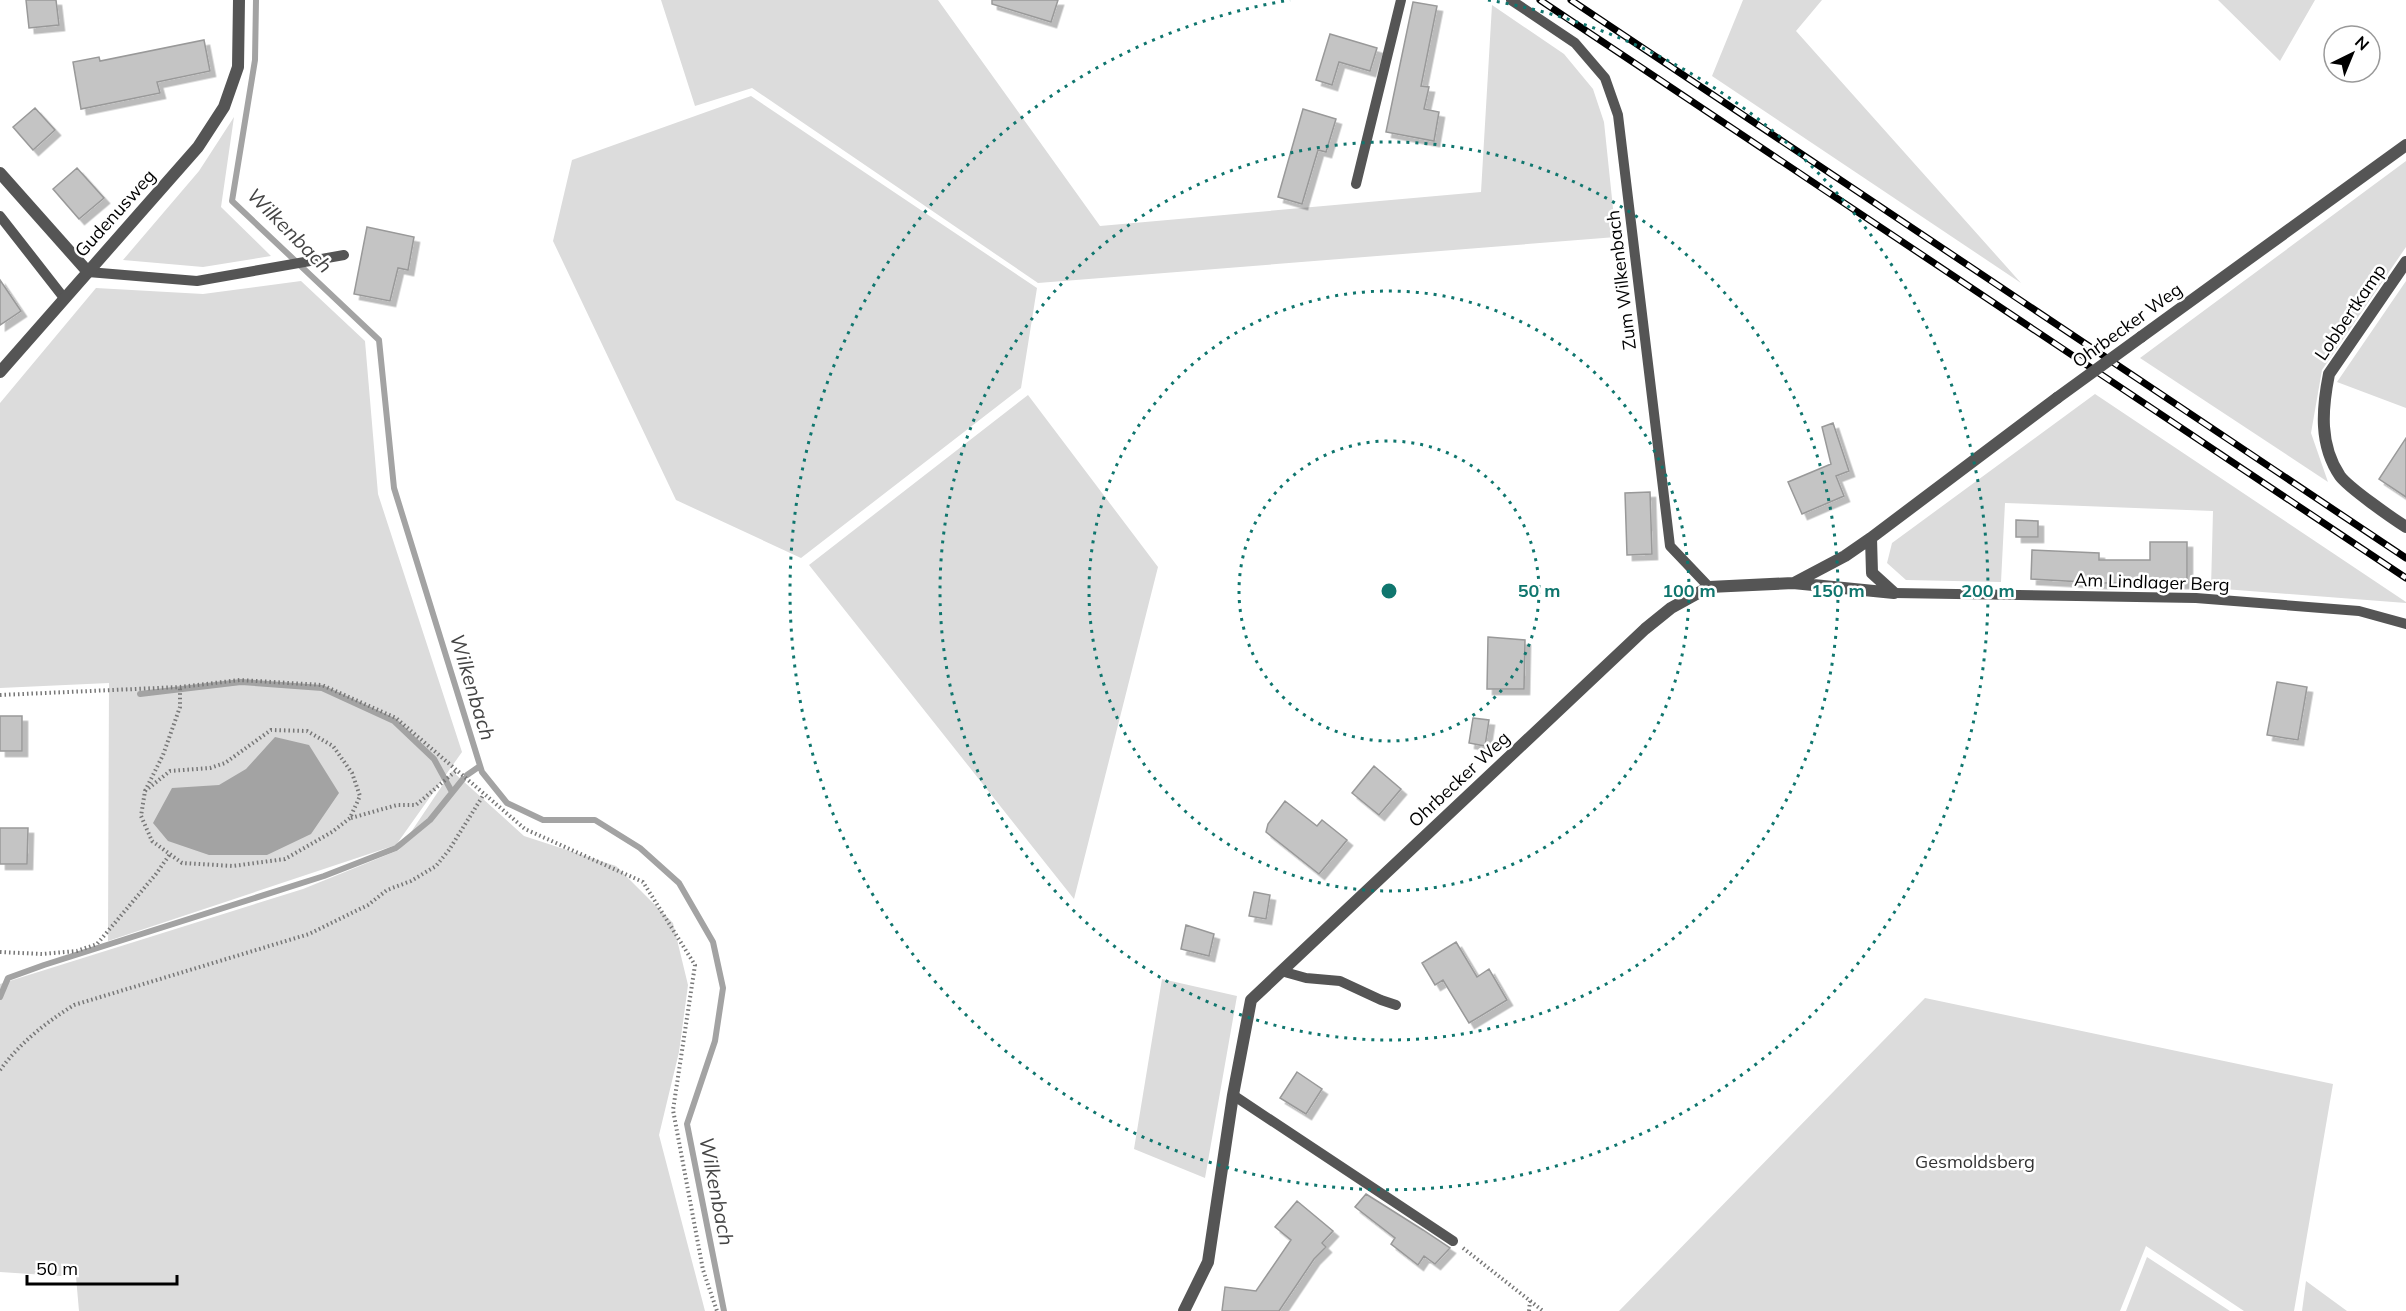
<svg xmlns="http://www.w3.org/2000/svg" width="2406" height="1311" viewBox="0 0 2406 1311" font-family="Mulish,sans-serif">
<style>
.green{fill:#dcdcdc}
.water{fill:#a3a3a3}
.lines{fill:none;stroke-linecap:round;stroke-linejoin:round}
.stream{stroke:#a3a3a3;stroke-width:6}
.building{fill:#c4c4c4;stroke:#999;stroke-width:1.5;filter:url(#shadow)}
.path{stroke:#777;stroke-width:4;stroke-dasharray:1.5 3;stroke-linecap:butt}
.lane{stroke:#555;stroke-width:10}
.street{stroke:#555;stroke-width:12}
.rail-casing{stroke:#000;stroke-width:7}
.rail{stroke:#fff;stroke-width:4.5;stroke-dasharray:14;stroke-linecap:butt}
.street-bridge{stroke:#555;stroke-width:12}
.ring{fill:none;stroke:#0f766e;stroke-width:3;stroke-dasharray:3 6}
.labels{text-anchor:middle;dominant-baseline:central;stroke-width:5;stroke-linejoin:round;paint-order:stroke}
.street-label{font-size:18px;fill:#000;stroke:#fff}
.park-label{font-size:18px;fill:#333;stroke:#fff}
.water-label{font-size:20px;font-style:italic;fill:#444;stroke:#fff}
.centre{fill:#0f766e;stroke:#fff;stroke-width:3}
.ring-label{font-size:18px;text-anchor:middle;font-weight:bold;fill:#0f766e;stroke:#fff;stroke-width:5;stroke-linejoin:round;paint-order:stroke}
</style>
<defs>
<filter id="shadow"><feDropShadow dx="5.5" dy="5.5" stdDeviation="0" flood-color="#0004"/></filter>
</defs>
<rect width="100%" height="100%" fill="#fff"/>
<path class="green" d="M 661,0 L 938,0 L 1100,226 L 1481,192 L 1492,5 L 1564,54 L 1593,89 L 1604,122 L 1616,237 L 1038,283 L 752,88 L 695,106 Z
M 1743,0 L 1822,0 L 1796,31 L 2021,283 L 1712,76 Z
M 2218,0 L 2315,0 L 2280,61 Z
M 751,96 L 1037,288 L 1021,388 L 801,558 L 676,500 L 553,241 L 572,160 Z
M 234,117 L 221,207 L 271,256 L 203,267 L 123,260 L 199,171 Z
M 2406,161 L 2406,247 L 2322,370 L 2311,433 L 2328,482 L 2140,358 Z
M 301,281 L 365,341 L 378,494 L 462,752 L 396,845 L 108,941 L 109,683 L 0,688 L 0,403 L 96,288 L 203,294 Z
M 2406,281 L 2406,408 L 2337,382 Z
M 2095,394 L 2406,602 L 2406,603 L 2211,588 L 2213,511 L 2005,503 L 2001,582 L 1906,580 L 1887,563 L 1892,543 Z
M 1028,395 L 1158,567 L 1074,899 L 809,565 Z
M 452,771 L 524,836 L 616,866 L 673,923 L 688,985 L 679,1052 L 659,1135 L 705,1311 L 79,1311 L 76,1277 L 0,1272 L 0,984 L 303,889 L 399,850 Z
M 1162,979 L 1237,996 L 1205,1178 L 1134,1149 Z
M 1925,998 L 2333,1084 L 2294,1311 L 2244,1311 L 2146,1246 L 2120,1311 L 1619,1311 Z
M 2147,1257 L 2230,1311 L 2126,1311 Z
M 2306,1281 L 2347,1311 L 2302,1311 Z"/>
<path class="water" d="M 275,737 L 309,745 L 339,793 L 311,834 L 267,855 L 209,855 L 168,841 L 153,823 L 172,788 L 219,785 L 246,769 Z"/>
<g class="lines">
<path class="stream" d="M 256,0 L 255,60 L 232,201 L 379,340 L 394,488 L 482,772 L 507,803 L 543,820 L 595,820 L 640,848 L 679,883 L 713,942 L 723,988 L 715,1041 L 687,1124 L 724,1311
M 140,694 L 241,682 L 322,688 L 394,721 L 434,759 L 452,792
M 467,775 L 480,766
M 0,997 L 8,978 L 44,965 L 324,876 L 396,848 L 430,820 L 463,779"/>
</g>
<path class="building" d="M 26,0 L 56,0 L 59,25 L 29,28 Z
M 992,0 L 1058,0 L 1051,22 L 992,4 Z
M 1413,2 L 1437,6 L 1421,86 L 1429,87 L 1424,109 L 1439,112 L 1434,141 L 1386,132 Z
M 1330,34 L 1377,48 L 1370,71 L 1339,62 L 1332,85 L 1316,80 Z
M 204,40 L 210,71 L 157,82 L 160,93 L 81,109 L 73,62 L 99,57 L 100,61 Z
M 35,108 L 55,130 L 33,150 L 13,127 Z
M 1303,109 L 1336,119 L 1326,152 L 1318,150 L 1302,204 L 1278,197 Z
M 77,168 L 104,198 L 79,219 L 53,189 Z
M 367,227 L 414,237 L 408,270 L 398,268 L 390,301 L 354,294 Z
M 0,280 L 21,311 L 0,325 Z
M 1833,423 L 1849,471 L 1836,476 L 1844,496 L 1802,514 L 1788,482 L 1831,464 L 1822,427 Z
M 2406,438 L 2406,497 L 2379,479 Z
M 1650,492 L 1652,554 L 1627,555 L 1625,493 Z
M 2016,520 L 2038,521 L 2038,537 L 2016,537 Z
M 2150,542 L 2187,542 L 2187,583 L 2101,583 L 2031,579 L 2032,550 L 2099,553 L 2099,560 L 2150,560 Z
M 1488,637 L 1525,640 L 1524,689 L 1487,689 Z
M 2277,682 L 2307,687 L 2298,740 L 2267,735 Z
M 0,716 L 22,716 L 22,751 L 0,751 Z
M 1473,718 L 1489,720 L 1485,746 L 1469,743 Z
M 1374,766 L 1401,789 L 1379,815 L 1352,793 Z
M 1285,801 L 1317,826 L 1322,820 L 1347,840 L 1319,874 L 1266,832 L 1268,824 Z
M 0,828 L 28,828 L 27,864 L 0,864 Z
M 1254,892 L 1270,895 L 1266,919 L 1249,916 Z
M 1186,925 L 1214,934 L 1209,956 L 1181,949 Z
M 1456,942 L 1477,977 L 1489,969 L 1507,1000 L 1469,1023 L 1443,980 L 1435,985 L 1422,963 Z
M 1297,1072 L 1322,1089 L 1306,1114 L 1280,1098 Z
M 1366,1194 L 1423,1230 L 1450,1248 L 1435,1264 L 1424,1256 L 1418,1265 L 1391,1244 L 1395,1238 L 1355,1207 Z
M 1297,1201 L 1333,1231 L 1322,1243 L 1326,1247 L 1314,1259 L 1279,1311 L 1222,1311 L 1225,1287 L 1256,1291 L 1291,1240 L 1275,1227 Z"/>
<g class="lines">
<path class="path" d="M 0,695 L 180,687 L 240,680 L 322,685 L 396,718 L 525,829 L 643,882 L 695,965 L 673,1110 L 703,1270 L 717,1311
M 145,791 L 170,771 L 210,768 L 225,763 L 271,730 L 307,731 L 333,746 L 352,773 L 360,796 L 350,818 L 332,832 L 285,859 L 233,866 L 182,863 L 152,841 L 141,816 L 145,791 L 163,755 L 180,707 L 180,687
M 351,818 L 397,805 L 416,805 L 457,770
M 0,952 L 42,954 L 77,951 L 97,944 L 156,874 L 170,854
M 0,1070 C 20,1043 45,1023 74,1005 L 309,934 L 368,905 L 387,890 L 411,881 L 436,866 L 449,850 L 484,794
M 1463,1248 L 1543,1311
M 1529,1311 L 1530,1301"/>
<path class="lane" d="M 1511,0 L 1575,43 L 1605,78 L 1618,115 L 1670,546 L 1709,587
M 1356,184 L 1401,0
M 0,216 L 64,298
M 88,272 L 197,281 L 344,255
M 1894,593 L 2196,598 L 2359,611 L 2406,624
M 1281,971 L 1306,978 L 1340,981 L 1381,1000 L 1396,1005
M 1233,1095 L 1453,1241"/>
<path class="street" d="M 0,173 L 88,272
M 2406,262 L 2329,374 C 2322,409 2319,445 2340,476 C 2349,488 2392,518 2406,527
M 2141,337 L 2406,145
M 0,372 L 198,147 L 224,107 L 238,67 L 239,0
M 1794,583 L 1845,556 L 1871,538
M 1894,593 L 1872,573 L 1871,538 L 2057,398
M 1184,1311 L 1208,1262 L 1233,1095 L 1251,1000 L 1645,629 L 1671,608 L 1709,587 L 1793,583 L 1894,593"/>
<g class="rail-casing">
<path id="rail" d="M 1540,0 L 2406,578
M 1571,0 L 2406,558"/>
</g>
<use href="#rail" class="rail"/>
<path class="street-bridge" d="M 2057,398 L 2141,337"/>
</g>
<g class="ring">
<circle cx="1389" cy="591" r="150"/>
<circle cx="1389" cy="591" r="300"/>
<circle cx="1389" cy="591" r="449"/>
<path d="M1488 0A599 599 0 1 1 1290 0"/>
</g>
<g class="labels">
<g class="street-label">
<text transform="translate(115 213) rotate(-48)">Gudenusweg</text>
<text transform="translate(1621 280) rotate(-97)">Zum Wilkenbach</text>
<text transform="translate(2350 312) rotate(-56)">Lobbertkamp</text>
<text transform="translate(2127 325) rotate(-36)">Ohrbecker Weg</text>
<text transform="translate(2152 582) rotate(2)">Am Lindlager Berg</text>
<text transform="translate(1459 779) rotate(-43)">Ohrbecker Weg</text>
</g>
<g class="park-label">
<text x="1975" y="1161">Gesmoldsberg</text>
</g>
<g class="water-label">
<text transform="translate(290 230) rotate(45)">Wilkenbach</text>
<text transform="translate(473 687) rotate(73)">Wilkenbach</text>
<text transform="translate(717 1191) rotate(79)">Wilkenbach</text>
</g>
</g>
<circle cx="1389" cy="591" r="9" class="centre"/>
<g class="ring-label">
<text x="1539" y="597">50 m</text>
<text x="1689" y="597">100 m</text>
<text x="1838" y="597">150 m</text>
<text x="1988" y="597">200 m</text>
</g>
<g transform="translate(2352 54) rotate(43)"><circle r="28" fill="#ffffff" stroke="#999999" stroke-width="1.5"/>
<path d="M0-4.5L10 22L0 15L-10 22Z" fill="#000000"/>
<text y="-9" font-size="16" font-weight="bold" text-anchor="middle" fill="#000000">N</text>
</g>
<path d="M27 1275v9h150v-9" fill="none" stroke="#000000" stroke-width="3"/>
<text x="36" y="1275" font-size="18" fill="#000000" stroke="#ffffff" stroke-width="4.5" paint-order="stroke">50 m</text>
</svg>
